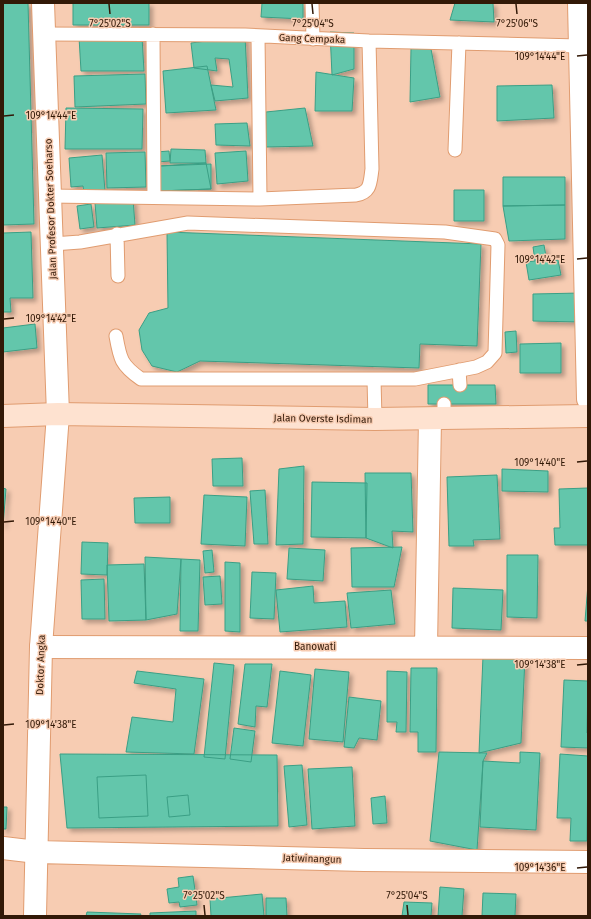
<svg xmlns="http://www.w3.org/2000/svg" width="591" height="919" viewBox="0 0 591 919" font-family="'Fira Sans',sans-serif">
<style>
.building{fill:#64c6ab;stroke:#3a9f85;filter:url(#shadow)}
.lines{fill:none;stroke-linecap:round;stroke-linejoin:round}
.service-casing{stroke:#e09c70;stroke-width:15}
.minor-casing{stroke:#e09c70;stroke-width:24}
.tertiary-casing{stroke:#e09c70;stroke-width:24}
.secondary-casing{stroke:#e09c70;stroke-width:24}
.service{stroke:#fff;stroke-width:13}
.minor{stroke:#fff;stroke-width:22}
.tertiary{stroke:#fff;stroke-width:22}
.secondary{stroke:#fee2d0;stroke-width:22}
.ticks{fill:none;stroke:#321907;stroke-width:1.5}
.labels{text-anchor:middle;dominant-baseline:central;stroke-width:3;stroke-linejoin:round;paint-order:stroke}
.street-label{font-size:10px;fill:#321907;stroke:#f7ccb2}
.ticks-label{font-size:10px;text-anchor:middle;fill:#321907;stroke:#f7ccb2;stroke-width:3;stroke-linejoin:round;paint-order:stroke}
</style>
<defs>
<filter id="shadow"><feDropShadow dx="3.5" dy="3.5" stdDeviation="2" flood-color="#0004"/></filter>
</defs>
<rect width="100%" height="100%" fill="#f7ccb2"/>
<path class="building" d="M 3,3 L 28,3 L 34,224 L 3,225 Z
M 73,3 L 149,3 L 149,25 L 73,25 Z
M 262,3 L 303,3 L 303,19 L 261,17 Z
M 455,3 L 493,3 L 494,22 L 450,20 Z
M 330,32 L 354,33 L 354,69 L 332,75 Z
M 245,36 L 248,98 L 215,101 L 211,85 L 233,87 L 229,59 L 215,58 L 217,71 L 194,68 L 191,43 Z
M 79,37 L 142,37 L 144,71 L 81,71 Z
M 411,48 L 431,49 L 440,97 L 410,102 Z
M 207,66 L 216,110 L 166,113 L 163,71 Z
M 316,72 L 354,78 L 352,111 L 315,111 Z
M 145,74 L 146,104 L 75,107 L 74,76 Z
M 552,85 L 554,118 L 497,121 L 497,86 Z
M 66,108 L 143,109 L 142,149 L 65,149 Z
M 305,108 L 313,146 L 266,147 L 266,112 Z
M 247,123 L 250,146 L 216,145 L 215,124 Z
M 171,149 L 205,150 L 206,163 L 170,163 Z
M 169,151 L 170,161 L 157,162 L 156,152 Z
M 246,151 L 248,181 L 217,184 L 215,153 Z
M 145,152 L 146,187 L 107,188 L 106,153 Z
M 102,155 L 105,191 L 84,193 L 83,186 L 71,187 L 69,158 Z
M 206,163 L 211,189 L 159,191 L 159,166 Z
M 211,164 L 211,189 L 159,191 L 159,166 Z
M 503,177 L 565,177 L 565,205 L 503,206 Z
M 454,190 L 484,190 L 484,221 L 454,221 Z
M 133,199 L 135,225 L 97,228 L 95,203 Z
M 91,204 L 94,227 L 80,229 L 77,206 Z
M 565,205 L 565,239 L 509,241 L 503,206 Z
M 31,232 L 33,298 L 10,298 L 11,312 L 3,312 L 3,233 Z
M 167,232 L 481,244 L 477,346 L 420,344 L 419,368 L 200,361 L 177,372 L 152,366 L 142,350 L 139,330 L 149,313 L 168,308 Z
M 544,245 L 547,262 L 558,260 L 561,275 L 529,280 L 526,262 L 535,261 L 533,247 Z
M 581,293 L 581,322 L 533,321 L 533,294 Z
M 35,324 L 37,348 L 3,352 L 3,328 Z
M 516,331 L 517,352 L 506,353 L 505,332 Z
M 561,343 L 561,373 L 520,373 L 520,344 Z
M 428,385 L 495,385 L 496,404 L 428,404 Z
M 242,458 L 243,486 L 213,486 L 212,459 Z
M 304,466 L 303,544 L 276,545 L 279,469 Z
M 502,469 L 548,471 L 548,492 L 502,491 Z
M 365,473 L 411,473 L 413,532 L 392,531 L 393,548 L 366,538 Z
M 497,475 L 500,539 L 473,540 L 474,546 L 449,546 L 447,477 Z
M 312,482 L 367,483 L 366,538 L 311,537 Z
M 3,488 L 6,489 L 3,526 Z
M 588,488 L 588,545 L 555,545 L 554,528 L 560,528 L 559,489 Z
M 265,490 L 268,544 L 254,544 L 250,491 Z
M 204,495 L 247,497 L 245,546 L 201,544 Z
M 170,497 L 170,523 L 135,523 L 134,498 Z
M 82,542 L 108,543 L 107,575 L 81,574 Z
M 402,547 L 394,587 L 352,587 L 351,548 Z
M 289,548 L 325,550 L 323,581 L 287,579 Z
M 212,550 L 214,572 L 205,573 L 203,551 Z
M 507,555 L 538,555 L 537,618 L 507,617 Z
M 145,557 L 181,559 L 177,614 L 146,620 Z
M 181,559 L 200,560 L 198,631 L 180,631 Z
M 225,562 L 240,563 L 240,632 L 225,631 Z
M 144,564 L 146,620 L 109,621 L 107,565 Z
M 252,572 L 276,573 L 274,619 L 250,618 Z
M 220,576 L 222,604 L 205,605 L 203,577 Z
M 104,579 L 105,619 L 82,619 L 81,580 Z
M 588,584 L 588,621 L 585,621 Z
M 313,586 L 314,603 L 345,601 L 347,627 L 280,632 L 276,590 Z
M 453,588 L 503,590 L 501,630 L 452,628 Z
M 391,590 L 395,624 L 351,628 L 347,593 Z
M 483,656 L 525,658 L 521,743 L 479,753 Z
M 214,663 L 234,665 L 225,759 L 204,757 Z
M 245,664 L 272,664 L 267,707 L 256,706 L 255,727 L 238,724 Z
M 411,668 L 437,668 L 436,752 L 418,752 L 418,732 L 410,732 Z
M 315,669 L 349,672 L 343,742 L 309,739 Z
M 137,671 L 204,679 L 194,754 L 126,752 L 132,717 L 173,722 L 176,689 L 134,683 Z
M 280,671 L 311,675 L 303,746 L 272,743 Z
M 387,671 L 407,672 L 406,732 L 396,732 L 397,722 L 387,722 Z
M 564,680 L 588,681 L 587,733 L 588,733 L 588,748 L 561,747 Z
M 349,697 L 381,701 L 377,740 L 359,738 L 354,748 L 344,747 Z
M 234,728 L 255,731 L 251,762 L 230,759 Z
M 439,752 L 487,753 L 483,761 L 477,850 L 430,841 Z
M 520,752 L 540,753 L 536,830 L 480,827 L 483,761 L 520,763 Z
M 60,754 L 277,755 L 278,826 L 67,828 Z
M 560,754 L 588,756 L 587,841 L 570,841 L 571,818 L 557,818 Z
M 302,765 L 307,825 L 289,827 L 284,766 Z
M 352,767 L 355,826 L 312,829 L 308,769 Z
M 146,775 L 148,816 L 99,818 L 97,777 Z
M 188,795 L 190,815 L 169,817 L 167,797 Z
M 385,796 L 387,823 L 373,824 L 371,798 Z
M 3,807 L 7,807 L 6,829 L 3,829 Z
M 193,876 L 197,905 L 180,907 L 179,902 L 169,903 L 167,889 L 179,887 L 178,878 Z
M 440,887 L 464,889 L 462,916 L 438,916 Z
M 483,893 L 516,894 L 515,916 L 482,916 Z
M 262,894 L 264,916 L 211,916 L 210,899 Z
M 266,898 L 286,898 L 287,916 L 266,916 Z
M 404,902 L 432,903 L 431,916 L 402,916 Z
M 196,911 L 196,916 L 150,916 L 150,913 Z
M 87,912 L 141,914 L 140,916 L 86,916 Z"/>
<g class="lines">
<g class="service-casing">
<path id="service" d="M 312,3 L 313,39
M 44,34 L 245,35 L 369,41 L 579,46
M 153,34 L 154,197
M 258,36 L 260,199
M 455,150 L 459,43
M 50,196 L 260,199 L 356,195 C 371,192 370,183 372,169 L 369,41
M 117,234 L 118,276
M 53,244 L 80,242 L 188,223 L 445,232 L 495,239 L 498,245 L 495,353 L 487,362 L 476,367 L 415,379 L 141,379 C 121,365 120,359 116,336
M 459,370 L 460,385
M 374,379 L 375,419
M 444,404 L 444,419"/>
</g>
<g class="minor-casing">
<path id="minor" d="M 579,3 L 588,399
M 41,647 L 588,648
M 426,647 L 430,419
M 3,848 L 37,852"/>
</g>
<g class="tertiary-casing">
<path id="tertiary" d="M 37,852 L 364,860 L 588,862
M 35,916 L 41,647 L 58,414 L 43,3"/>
</g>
<g class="secondary-casing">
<path id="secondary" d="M 3,416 L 58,414 L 375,419 L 588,416"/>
</g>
<use href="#service" class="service"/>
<use href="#minor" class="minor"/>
<use href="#tertiary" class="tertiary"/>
<use href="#secondary" class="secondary"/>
</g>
<path class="ticks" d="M 109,4 L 110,14M 312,4 L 313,14M 516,4 L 517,14M 577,56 L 587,55M 4,116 L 14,115M 577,259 L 587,258M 4,319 L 14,318M 577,462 L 587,461M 4,522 L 14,521M 577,665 L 587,664M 4,725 L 14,724M 577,868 L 587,867M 204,905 L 205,915M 407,905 L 408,915"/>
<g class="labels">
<g class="street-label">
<text transform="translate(312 39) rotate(2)">Gang Cempaka</text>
<text transform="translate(51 209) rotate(-92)">Jalan Profesor Dokter Soeharso</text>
<text transform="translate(323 419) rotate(1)">Jalan Overste Isdiman</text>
<text x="315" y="647">Banowati</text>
<text transform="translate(41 665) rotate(-88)">Doktor Angka</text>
<text transform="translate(312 859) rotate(2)">Jatiwinangun</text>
</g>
</g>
<g class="ticks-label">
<text x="110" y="27">7°25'02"S</text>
<text x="313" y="27">7°25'04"S</text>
<text x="517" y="27">7°25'06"S</text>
<text x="540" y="60">109°14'44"E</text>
<text x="51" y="119">109°14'44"E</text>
<text x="540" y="263">109°14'42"E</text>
<text x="51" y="322">109°14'42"E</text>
<text x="540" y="466">109°14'40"E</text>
<text x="51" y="525">109°14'40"E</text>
<text x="540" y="668">109°14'38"E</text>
<text x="51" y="728">109°14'38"E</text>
<text x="540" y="871">109°14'36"E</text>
<text x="204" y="899">7°25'02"S</text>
<text x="407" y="899">7°25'04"S</text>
</g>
<rect width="591" height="919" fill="none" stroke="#321907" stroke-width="8"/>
</svg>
